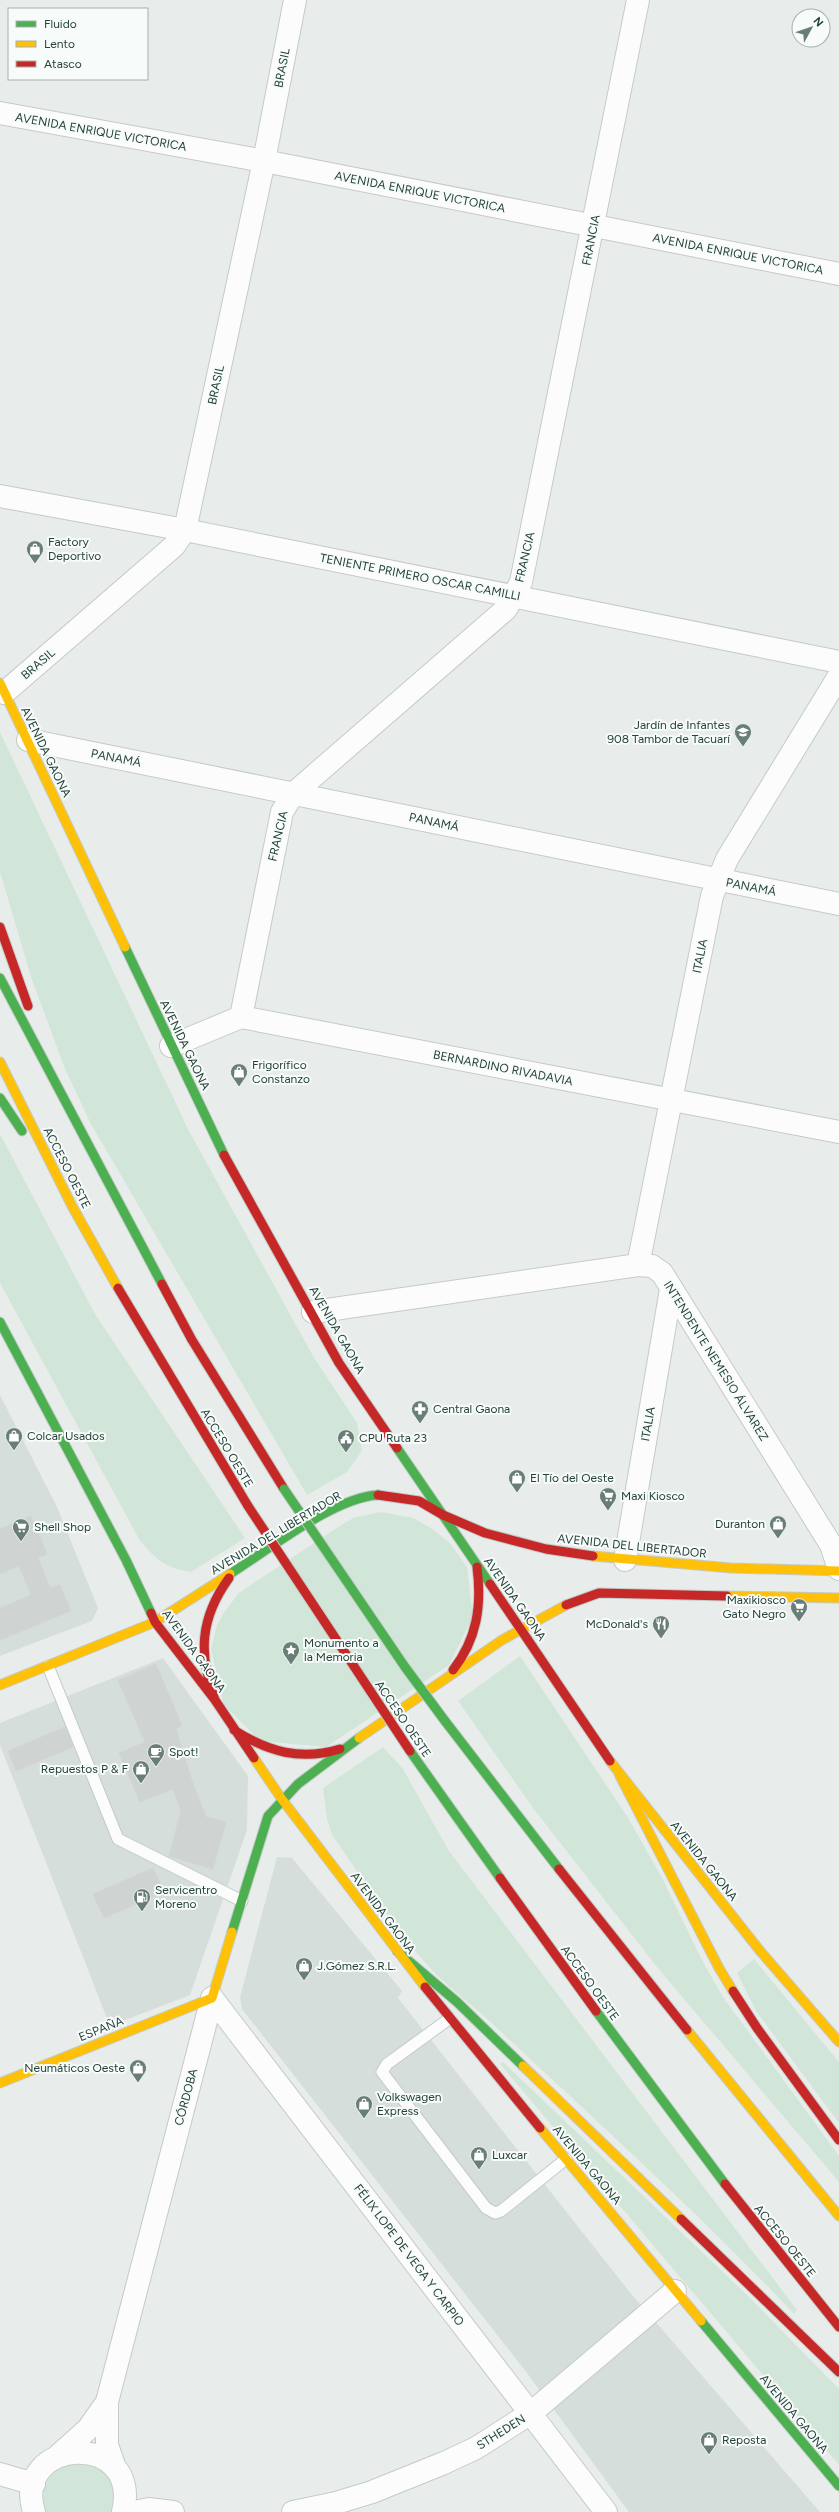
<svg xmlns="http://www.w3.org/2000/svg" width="839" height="2512" viewBox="0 0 839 2512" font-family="Figtree,sans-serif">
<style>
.built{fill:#d6dedb}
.green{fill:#d1e6d8}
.building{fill:#cfd4d2;stroke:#d1d6d4}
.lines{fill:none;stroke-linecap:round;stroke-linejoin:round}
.lane-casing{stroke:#c5cac8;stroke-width:13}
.street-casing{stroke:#c5cac8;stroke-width:24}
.fast-casing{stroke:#c3cbc8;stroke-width:11}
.slow-casing{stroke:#c3cbc8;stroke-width:11}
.jam-casing{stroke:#c3cbc8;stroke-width:11}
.lane{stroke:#fcfcfc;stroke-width:11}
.street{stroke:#fcfcfc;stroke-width:22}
.fast{stroke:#4caf50;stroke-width:9}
.slow{stroke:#ffc107;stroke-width:9}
.jam{stroke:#c62828;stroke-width:9}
.fast-bridge-casing{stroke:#c3ccc9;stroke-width:11;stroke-linecap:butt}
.jam-bridge-casing{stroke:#c3ccc9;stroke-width:11;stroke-linecap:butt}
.fast-bridge{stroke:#4caf50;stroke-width:9}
.jam-bridge{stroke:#c62828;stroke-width:9}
.labels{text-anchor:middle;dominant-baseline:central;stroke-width:4;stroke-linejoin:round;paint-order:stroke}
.street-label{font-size:12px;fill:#24423a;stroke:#f7fbf9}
.poi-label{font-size:12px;fill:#24423a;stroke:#f7fbf9;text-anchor:start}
</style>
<rect width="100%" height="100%" fill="#e8edeb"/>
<path class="built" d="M 0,1395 L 57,1507 L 98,1608 L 92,1621 L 0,1656 Z
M 163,1658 L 248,1776 L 247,1830 L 190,1995 L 110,2026 L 0,1745 L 0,1723 Z
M 277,1857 L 292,1858 L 402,1991 L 398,1998 L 628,2290 L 820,2512 L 629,2512 L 527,2373 L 242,2009 L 240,1997 Z"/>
<path class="green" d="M 0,732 L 189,1131 L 313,1356 L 357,1423 L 362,1451 L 347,1472 L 307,1495 L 91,1124 L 65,1069 L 32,980 L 0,872 Z
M 0,1134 L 95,1314 L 245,1538 L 191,1572 C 165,1568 157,1560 140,1541 L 0,1283 Z
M 381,1512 L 413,1518 L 431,1528 L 449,1542 L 467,1567 L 473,1617 L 449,1665 L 326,1747 L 260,1741 L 224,1705 L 211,1649 L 217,1625 L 223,1614 L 238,1594 L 249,1586 L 343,1524 L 353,1518 Z
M 520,1656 L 627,1816 L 661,1876 L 704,1964 L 723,1997 L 839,2156 L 839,2182 L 657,1967 L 533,1808 L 458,1701 Z
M 383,1747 L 403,1769 L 449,1851 L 797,2310 L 794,2314 C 700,2214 597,2122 497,2028 C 479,2010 457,1995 439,1977 C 398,1936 366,1883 332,1835 L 327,1819 L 323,1788 Z
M 754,1959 L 839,2062 L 839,2123 L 756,2011 L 737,1973 Z
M 503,2062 L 748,2296 L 839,2389 L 839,2465 L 500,2064 Z
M 80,2461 C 111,2473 116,2479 113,2512 L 44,2512 C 42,2476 45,2471 80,2461 Z"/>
<path class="building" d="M 31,1516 L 47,1554 L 38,1558 L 50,1588 L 60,1585 L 71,1611 L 0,1640 L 0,1608 L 31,1595 L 19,1566 L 0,1574 L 0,1529 Z
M 156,1664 L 182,1726 L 176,1729 L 192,1781 L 206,1817 L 226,1822 L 213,1869 L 169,1856 L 181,1811 L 173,1789 L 140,1802 L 119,1753 L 145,1742 L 118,1680 Z
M 65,1727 L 73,1747 L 16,1771 L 8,1751 Z
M 153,1868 L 164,1892 L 104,1918 L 93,1894 Z"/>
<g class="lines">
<g class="lane-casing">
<path id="lane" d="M 48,1666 L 118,1839 L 242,1901
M 449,2019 L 387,2064 L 382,2072 L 486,2208 L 495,2213 L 501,2211 L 566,2159"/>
</g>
<g class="street-casing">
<path id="street" d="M 0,113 L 264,161 L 839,274
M 0,496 L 185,530 L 839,662
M 4,693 L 174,546 L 185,530 L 264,161 L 295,0
M 28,740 L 839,904
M 241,1017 L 282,812 L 293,794 L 506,609 L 521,582 L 638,0
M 171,1046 L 241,1017 L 839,1132
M 638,1265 L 712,896 L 727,859 L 839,676
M 313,1312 L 638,1265 L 652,1266 L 662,1273 L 831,1545 L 839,1569
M 625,1560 L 671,1289
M 212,1998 L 606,2512
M 59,2455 L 88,2429 L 107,2402
M 115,2468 L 107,2445 L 107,2402 L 212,1998
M 0,2474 L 34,2484
M 34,2512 C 11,2437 142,2429 123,2512
M 134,2512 L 149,2509 L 173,2512
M 293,2512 L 336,2503 L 372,2492 L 444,2463 L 476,2448 L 531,2413 L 675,2291"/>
</g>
<g class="fast-casing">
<path id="fast" d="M 125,947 L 224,1155
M 0,978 L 162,1284
M 0,1098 L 22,1131
M 0,1322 L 126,1560 L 151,1613
M 397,1448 L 490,1584
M 230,1574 C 268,1550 335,1497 378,1495
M 445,1721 L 559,1869
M 410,1751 L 500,1878
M 232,1932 L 268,1816 L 298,1784 L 359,1738
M 397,1951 L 457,2002 L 523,2066
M 596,2011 L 725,2184
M 701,2321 L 839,2486"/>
</g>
<g class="slow-casing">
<path id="slow" d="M 0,683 L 125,947
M 0,1062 L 72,1206 L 118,1288
M 593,1556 L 731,1568 L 839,1571
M 727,1596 L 839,1598
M 0,1685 L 155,1622 L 230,1574
M 359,1738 L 502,1640 L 566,1605
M 254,1758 L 281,1798 L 425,1987
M 610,1761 L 761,1952 L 839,2042
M 619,1774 L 719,1968 L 733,1991
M 687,2030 L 839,2216
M 523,2066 L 681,2219
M 0,2083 L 212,1998 L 232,1932
M 540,2128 L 701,2321"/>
</g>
<g class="jam-casing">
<path id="jam" d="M 0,927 L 28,1006
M 224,1155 L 339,1363 L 397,1448
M 162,1284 L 192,1340 L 284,1489
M 118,1288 L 248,1506
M 378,1495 L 419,1501 L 443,1515 L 485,1533 L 546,1549 L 593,1556
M 490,1584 L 610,1761
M 566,1605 L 599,1593 L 727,1596
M 151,1613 L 155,1622 L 215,1700 L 254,1758
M 453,1670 C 477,1639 482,1606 477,1567
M 215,1700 C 198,1654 200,1618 229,1578
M 234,1730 C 268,1752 301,1761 340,1749
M 559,1869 L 687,2030
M 500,1878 L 596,2011
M 425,1987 L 540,2128
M 733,1991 L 757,2028 L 839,2140
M 725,2184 L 839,2327
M 681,2219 L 839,2372"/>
</g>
<use href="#lane" class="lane"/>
<use href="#street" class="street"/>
<use href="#fast" class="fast"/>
<use href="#slow" class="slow"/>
<use href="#jam" class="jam"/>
<g class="fast-bridge-casing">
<path id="fast-bridge" d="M 284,1489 L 405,1667 L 445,1721"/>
</g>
<g class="jam-bridge-casing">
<path id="jam-bridge" d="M 248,1506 L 410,1751"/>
</g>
<use href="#fast-bridge" class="fast-bridge"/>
<use href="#jam-bridge" class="jam-bridge"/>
</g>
<defs>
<g id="shop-pin" transform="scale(0.9)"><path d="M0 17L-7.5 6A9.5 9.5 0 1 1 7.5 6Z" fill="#697e78" stroke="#f7fbf9"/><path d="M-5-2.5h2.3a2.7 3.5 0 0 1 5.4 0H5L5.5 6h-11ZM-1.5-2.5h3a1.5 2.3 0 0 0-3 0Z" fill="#fff"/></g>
<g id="school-pin" transform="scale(0.9)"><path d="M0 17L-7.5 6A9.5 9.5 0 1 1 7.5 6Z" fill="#697e78" stroke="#f7fbf9"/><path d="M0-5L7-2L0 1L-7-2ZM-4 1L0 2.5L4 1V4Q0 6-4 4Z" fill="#fff"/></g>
<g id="pharmacy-pin" transform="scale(0.9)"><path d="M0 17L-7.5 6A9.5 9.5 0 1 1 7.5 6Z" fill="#697e78" stroke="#f7fbf9"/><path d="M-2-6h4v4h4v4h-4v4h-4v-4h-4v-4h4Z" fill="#fff"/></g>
<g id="civic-pin" transform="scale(0.9)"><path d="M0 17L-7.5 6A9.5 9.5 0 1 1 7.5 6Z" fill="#697e78" stroke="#f7fbf9"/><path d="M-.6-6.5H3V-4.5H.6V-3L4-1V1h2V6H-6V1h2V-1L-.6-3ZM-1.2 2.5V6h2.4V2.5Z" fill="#fff"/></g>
<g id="supermarket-pin" transform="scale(0.9)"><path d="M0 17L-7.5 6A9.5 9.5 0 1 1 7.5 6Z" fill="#697e78" stroke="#f7fbf9"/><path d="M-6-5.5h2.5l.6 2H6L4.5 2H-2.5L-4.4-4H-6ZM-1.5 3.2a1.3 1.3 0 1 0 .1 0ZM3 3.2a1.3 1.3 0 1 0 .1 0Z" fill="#fff"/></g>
<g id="restaurant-pin" transform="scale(0.9)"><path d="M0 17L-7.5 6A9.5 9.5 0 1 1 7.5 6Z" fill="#697e78" stroke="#f7fbf9"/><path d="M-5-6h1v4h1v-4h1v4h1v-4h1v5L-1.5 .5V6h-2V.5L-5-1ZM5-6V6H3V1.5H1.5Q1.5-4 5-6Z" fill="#fff"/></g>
<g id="sight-pin" transform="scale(0.9)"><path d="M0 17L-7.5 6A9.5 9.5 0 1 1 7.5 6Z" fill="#697e78" stroke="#f7fbf9"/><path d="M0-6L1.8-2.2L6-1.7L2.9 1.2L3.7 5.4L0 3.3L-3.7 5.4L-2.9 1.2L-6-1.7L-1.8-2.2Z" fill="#fff"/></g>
<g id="cafe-pin" transform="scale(0.9)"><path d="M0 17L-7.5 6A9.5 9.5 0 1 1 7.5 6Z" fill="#697e78" stroke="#f7fbf9"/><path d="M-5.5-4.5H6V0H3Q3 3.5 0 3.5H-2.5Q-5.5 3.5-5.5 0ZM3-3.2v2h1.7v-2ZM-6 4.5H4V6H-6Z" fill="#fff"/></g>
<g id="fuel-pin" transform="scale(0.9)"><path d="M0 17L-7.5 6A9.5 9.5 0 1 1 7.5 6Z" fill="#697e78" stroke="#f7fbf9"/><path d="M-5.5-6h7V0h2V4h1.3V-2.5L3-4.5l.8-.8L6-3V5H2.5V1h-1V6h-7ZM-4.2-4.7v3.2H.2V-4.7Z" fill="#fff"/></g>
</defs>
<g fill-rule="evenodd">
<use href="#shop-pin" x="35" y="549"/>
<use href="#school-pin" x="743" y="732"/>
<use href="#shop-pin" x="239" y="1072"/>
<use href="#pharmacy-pin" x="420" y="1409"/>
<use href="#shop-pin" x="14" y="1436"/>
<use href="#civic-pin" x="346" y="1438"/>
<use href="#shop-pin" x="517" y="1478"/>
<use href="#supermarket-pin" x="608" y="1496"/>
<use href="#shop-pin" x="778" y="1524"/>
<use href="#supermarket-pin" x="21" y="1527"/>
<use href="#supermarket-pin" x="799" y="1607"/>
<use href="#restaurant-pin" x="661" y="1624"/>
<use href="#sight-pin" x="291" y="1650"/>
<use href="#cafe-pin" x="156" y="1752"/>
<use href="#shop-pin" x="141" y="1769"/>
<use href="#fuel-pin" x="142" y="1897"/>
<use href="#shop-pin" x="304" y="1966"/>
<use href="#shop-pin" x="138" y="2068"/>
<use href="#shop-pin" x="364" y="2104"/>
<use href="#shop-pin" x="479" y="2155"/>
<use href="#shop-pin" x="709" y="2440"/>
</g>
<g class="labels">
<g class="street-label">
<text transform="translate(282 68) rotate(-79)">BRASIL</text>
<text transform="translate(101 132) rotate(10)">AVENIDA ENRIQUE VICTORICA</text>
<text transform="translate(420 192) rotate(11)">AVENIDA ENRIQUE VICTORICA</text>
<text transform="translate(591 240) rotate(-79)">FRANCIA</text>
<text transform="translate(738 254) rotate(11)">AVENIDA ENRIQUE VICTORICA</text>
<text transform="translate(216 385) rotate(-78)">BRASIL</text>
<text transform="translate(525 557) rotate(-77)">FRANCIA</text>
<text transform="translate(420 577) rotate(11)">TENIENTE PRIMERO OSCAR CAMILLI</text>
<text transform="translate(38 664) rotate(-41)">BRASIL</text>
<text transform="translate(46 752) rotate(64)">AVENIDA GAONA</text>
<text transform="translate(116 758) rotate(11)">PANAMÁ</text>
<text transform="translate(434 822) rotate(12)">PANAMÁ</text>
<text transform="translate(278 836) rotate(-77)">FRANCIA</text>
<text transform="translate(751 887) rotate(11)">PANAMÁ</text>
<text transform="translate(700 956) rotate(-79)">ITALIA</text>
<text transform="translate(185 1045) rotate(64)">AVENIDA GAONA</text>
<text transform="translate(503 1068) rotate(11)">BERNARDINO RIVADAVIA</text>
<text transform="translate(67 1168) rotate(63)">ACCESO OESTE</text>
<text transform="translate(337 1330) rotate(60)">AVENIDA GAONA</text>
<text transform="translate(716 1361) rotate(58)">INTENDENTE NEMESIO ÁLVAREZ</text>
<text transform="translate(648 1424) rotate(-80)">ITALIA</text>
<text transform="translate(227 1448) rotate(59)">ACCESO OESTE</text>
<text transform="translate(276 1533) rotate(-31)">AVENIDA DEL LIBERTADOR</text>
<text transform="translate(632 1546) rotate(6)">AVENIDA DEL LIBERTADOR</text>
<text transform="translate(515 1599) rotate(55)">AVENIDA GAONA</text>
<text transform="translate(194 1651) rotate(54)">AVENIDA GAONA</text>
<text transform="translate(403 1719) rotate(56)">ACCESO OESTE</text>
<text transform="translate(704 1861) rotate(51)">AVENIDA GAONA</text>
<text transform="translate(383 1913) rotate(53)">AVENIDA GAONA</text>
<text transform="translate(590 1983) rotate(54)">ACCESO OESTE</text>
<text transform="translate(101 2029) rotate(-22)">ESPAÑA</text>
<text transform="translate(186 2097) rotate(-75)">CÓRDOBA</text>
<text transform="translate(587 2165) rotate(50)">AVENIDA GAONA</text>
<text transform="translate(785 2241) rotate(51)">ACCESO OESTE</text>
<text transform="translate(409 2255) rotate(53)">FÉLIX LOPE DE VEGA Y CARPIO</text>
<text transform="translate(794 2414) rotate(50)">AVENIDA GAONA</text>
<text transform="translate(501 2432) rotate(-32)">STHEDEN</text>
</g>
<g class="poi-label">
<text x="48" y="542">Factory<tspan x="48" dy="14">Deportivo</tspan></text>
<text x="730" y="725" text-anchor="end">Jardín de Infantes<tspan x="730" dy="14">908 Tambor de Tacuarí</tspan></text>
<text x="252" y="1065">Frigorífico<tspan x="252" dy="14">Constanzo</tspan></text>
<text x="433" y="1409">Central Gaona</text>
<text x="27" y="1436">Colcar Usados</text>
<text x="359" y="1438">CPU Ruta 23</text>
<text x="530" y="1478">El Tío del Oeste</text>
<text x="621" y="1496">Maxi Kiosco</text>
<text x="765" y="1524" text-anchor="end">Duranton</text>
<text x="34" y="1527">Shell Shop</text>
<text x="786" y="1600" text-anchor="end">Maxikiosco<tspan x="786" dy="14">Gato Negro</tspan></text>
<text x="648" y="1624" text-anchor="end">McDonald's</text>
<text x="304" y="1643">Monumento a<tspan x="304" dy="14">la Memoria</tspan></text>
<text x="169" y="1752">Spot!</text>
<text x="128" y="1769" text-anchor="end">Repuestos P &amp; F</text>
<text x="155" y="1890">Servicentro<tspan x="155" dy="14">Moreno</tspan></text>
<text x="317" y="1966">J.Gómez S.R.L.</text>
<text x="125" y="2068" text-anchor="end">Neumáticos Oeste</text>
<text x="377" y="2097">Volkswagen<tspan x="377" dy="14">Express</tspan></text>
<text x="492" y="2155">Luxcar</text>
<text x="722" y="2440">Reposta</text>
</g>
</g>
<rect x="8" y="8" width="140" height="72" fill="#f7fbf9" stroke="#a3b1ad"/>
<rect x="16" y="21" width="20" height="6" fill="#4caf50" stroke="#a3b1ad"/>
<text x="44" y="28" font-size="12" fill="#24423a">Fluido</text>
<rect x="16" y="41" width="20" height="6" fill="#ffc107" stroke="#a3b1ad"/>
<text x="44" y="48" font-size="12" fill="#24423a">Lento</text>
<rect x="16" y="61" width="20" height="6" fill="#c62828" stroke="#a3b1ad"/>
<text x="44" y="68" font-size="12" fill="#24423a">Atasco</text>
<g transform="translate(811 28) rotate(50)"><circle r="19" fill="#f7fbf9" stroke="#a3b1ad"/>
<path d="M0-3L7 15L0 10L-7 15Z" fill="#697e78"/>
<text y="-6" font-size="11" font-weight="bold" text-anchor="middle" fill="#24423a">N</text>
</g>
</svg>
